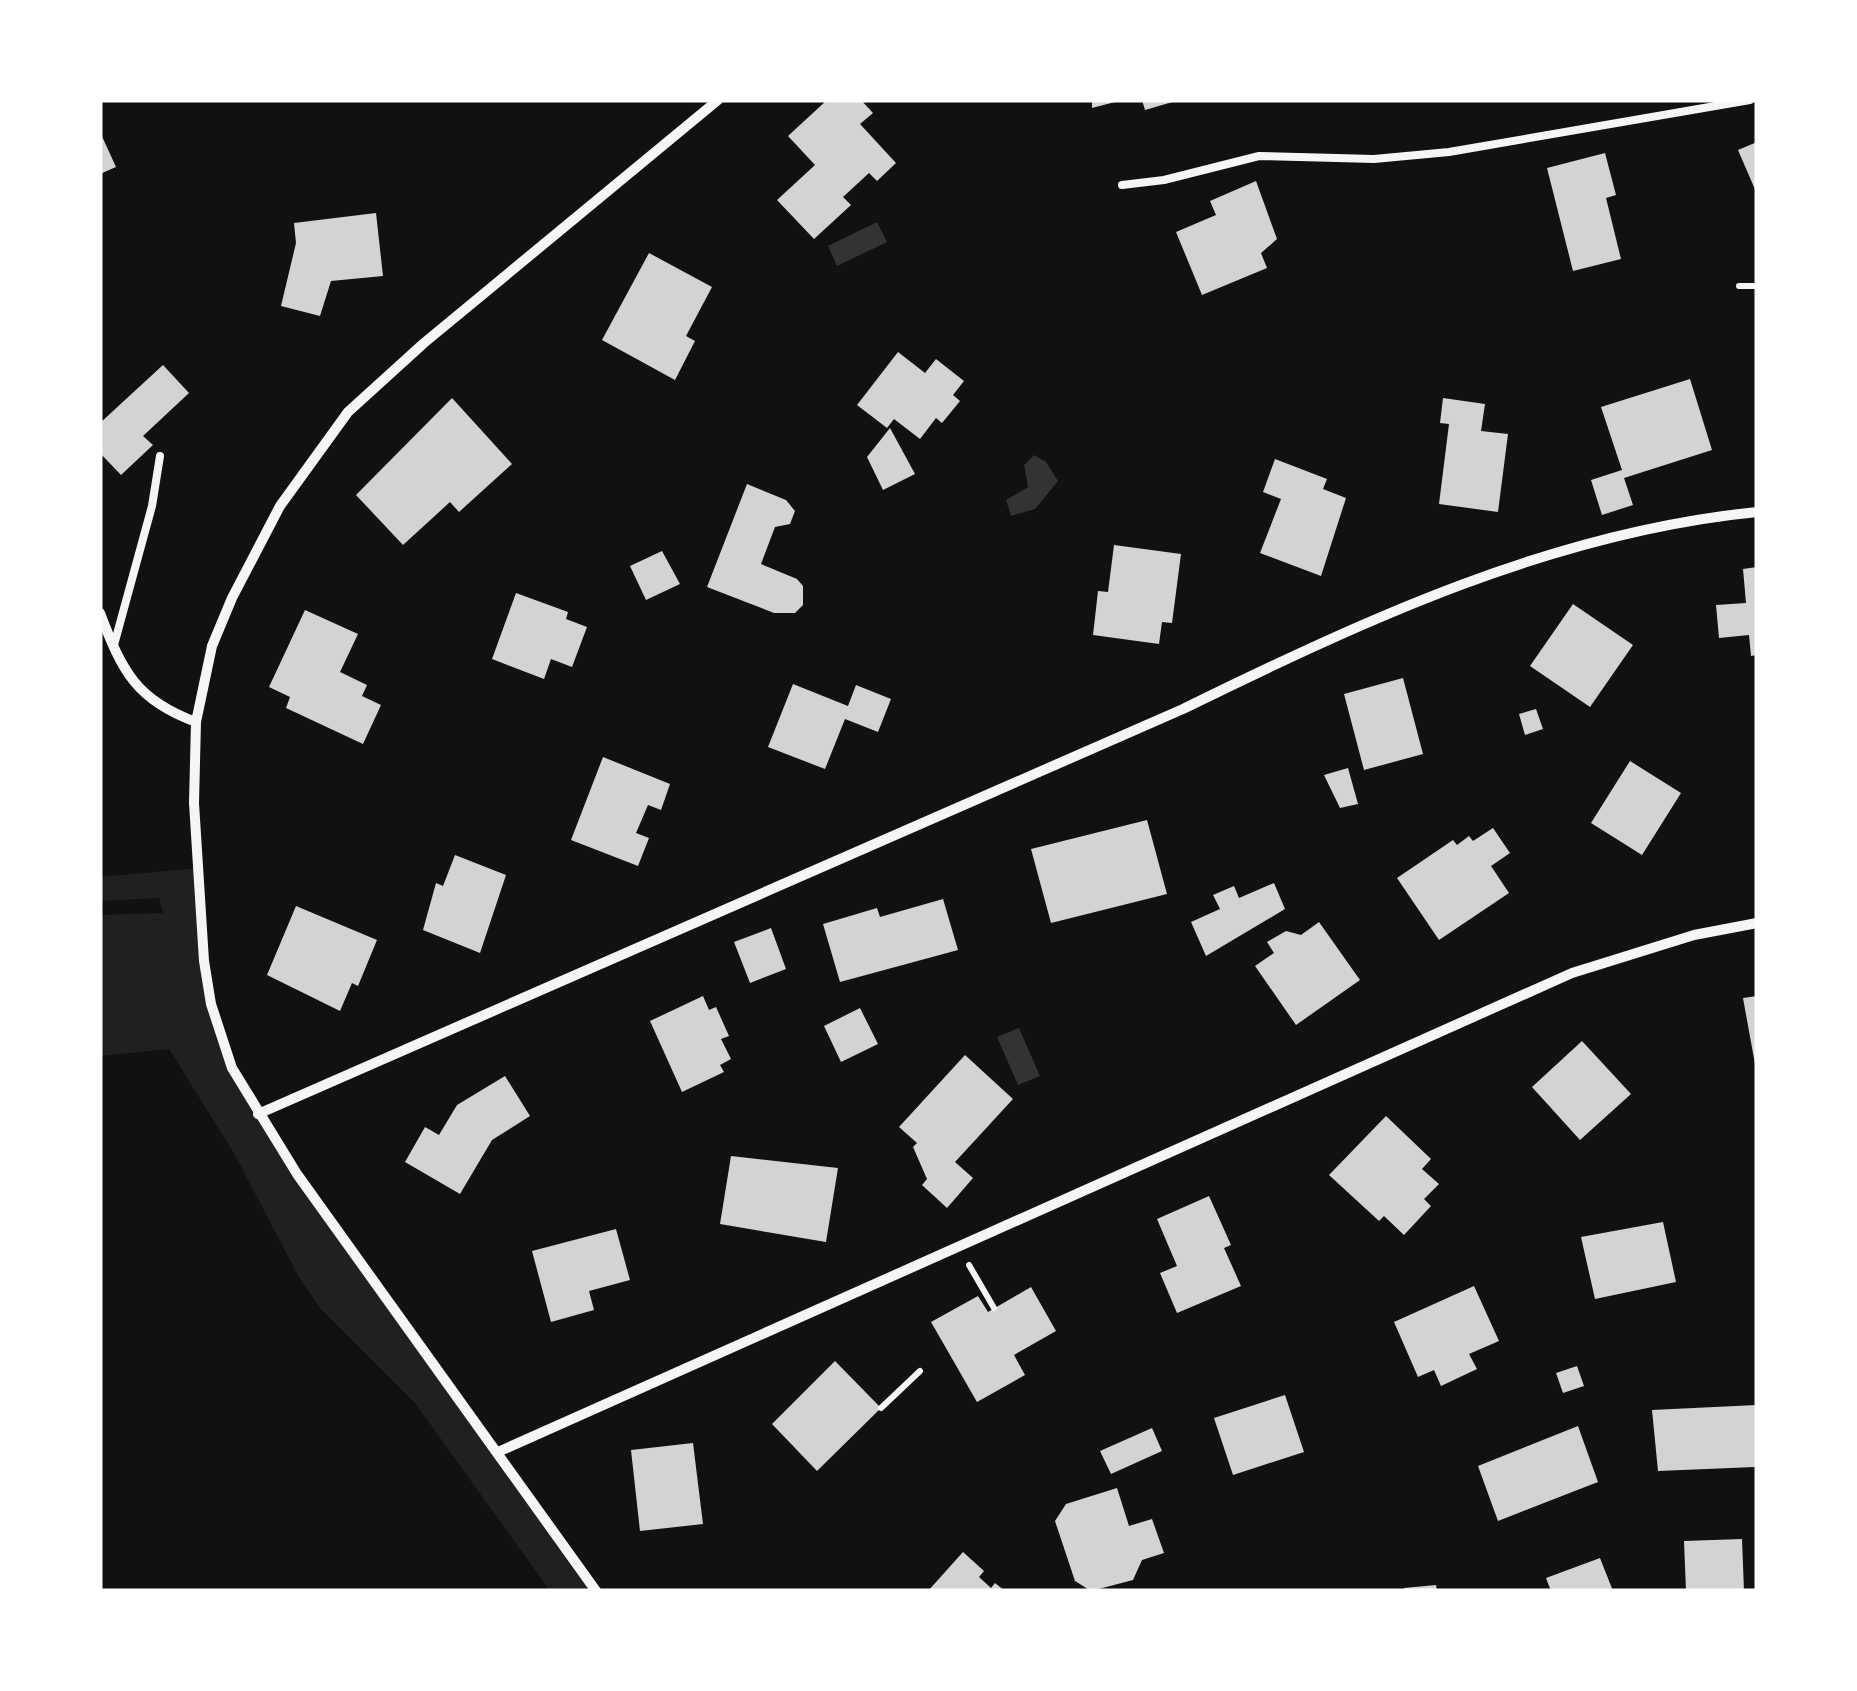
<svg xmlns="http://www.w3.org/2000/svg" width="1857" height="1691" viewBox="0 0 1857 1691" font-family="'Nunito Sans',sans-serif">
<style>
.green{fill:#202020}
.water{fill:#333}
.building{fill:#d3d3d3}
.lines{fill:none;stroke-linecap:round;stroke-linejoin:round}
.path{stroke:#f5f5f5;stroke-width:6}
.service{stroke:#f5f5f5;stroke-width:8}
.minor{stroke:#f5f5f5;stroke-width:10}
</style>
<rect width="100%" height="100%" fill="#111"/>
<path class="green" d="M 199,868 C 204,958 214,1034 257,1114 L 596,1591 L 550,1591 L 415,1403 L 320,1308 L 300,1279 L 235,1155 L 169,1049 L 100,1056 L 100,915 L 163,913 L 159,898 L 100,901 L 100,877 Z"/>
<path class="water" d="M 877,222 L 887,242 L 837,266 L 828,246 Z
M 1034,455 L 1046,462 L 1058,481 L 1035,509 L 1011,516 L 1006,500 L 1028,487 L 1024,465 Z
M 1019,1028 L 1040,1076 L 1018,1085 L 997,1037 Z"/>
<path class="building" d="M 827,100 L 861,100 L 873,113 L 860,124 L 896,163 L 877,181 L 869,173 L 843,197 L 851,205 L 814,239 L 777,200 L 815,165 L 788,136 Z
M 1092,100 L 1119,100 L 1119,101 L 1092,108 Z
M 1142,100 L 1176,100 L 1176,101 L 1145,110 Z
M 100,132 L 116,167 L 100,174 Z
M 1757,142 L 1757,194 L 1738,150 Z
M 1605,153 L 1616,195 L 1606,198 L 1621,259 L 1573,271 L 1547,168 Z
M 1256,181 L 1277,239 L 1261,253 L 1267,268 L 1202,295 L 1176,232 L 1216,215 L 1210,201 Z
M 376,213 L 383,276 L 331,281 L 320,316 L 281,306 L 296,243 L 294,223 Z
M 649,253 L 712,287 L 686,336 L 695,341 L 675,380 L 602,340 Z
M 898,352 L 925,373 L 936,359 L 964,381 L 953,395 L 960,401 L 942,423 L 936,418 L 920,439 L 894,419 L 887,428 L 857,405 Z
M 163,365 L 189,393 L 143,436 L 153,445 L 121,475 L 100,453 L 100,423 Z
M 1690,379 L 1712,450 L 1624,478 L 1633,505 L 1602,515 L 1591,480 L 1622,470 L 1601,407 Z
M 452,398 L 512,464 L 459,512 L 450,502 L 403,545 L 356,495 Z
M 1443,398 L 1485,404 L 1481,431 L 1508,434 L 1498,512 L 1439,504 L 1449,424 L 1440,423 Z
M 890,428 L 915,474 L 883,490 L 867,457 Z
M 1275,459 L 1327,479 L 1323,489 L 1346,498 L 1321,576 L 1260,553 L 1281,499 L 1263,492 Z
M 747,484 L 786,500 L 795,511 L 790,524 L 775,527 L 761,564 L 797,579 L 803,586 L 803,605 L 795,613 L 774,613 L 707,587 Z
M 1114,545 L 1181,554 L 1172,623 L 1162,622 L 1159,644 L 1093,635 L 1098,591 L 1108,592 Z
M 662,551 L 680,584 L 646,600 L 630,566 Z
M 1757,567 L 1757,655 L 1751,656 L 1749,635 L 1719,638 L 1716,605 L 1746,603 L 1743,569 Z
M 516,593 L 568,612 L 566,619 L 587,627 L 572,667 L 551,659 L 544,679 L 492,659 Z
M 1573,604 L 1633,645 L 1590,707 L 1530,666 Z
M 305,610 L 358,634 L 340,672 L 367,685 L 362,696 L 381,705 L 363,744 L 286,708 L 290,697 L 269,687 Z
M 1403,678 L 1423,754 L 1364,770 L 1344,694 Z
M 793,684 L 848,706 L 856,685 L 891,699 L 878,732 L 845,719 L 825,769 L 768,747 Z
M 1536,709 L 1543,729 L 1525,735 L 1519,714 Z
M 603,757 L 670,784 L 661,810 L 648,805 L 636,833 L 649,838 L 638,866 L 571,840 Z
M 1630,761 L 1681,793 L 1642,855 L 1591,823 Z
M 1348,768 L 1358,804 L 1340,808 L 1324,775 Z
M 1147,820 L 1167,894 L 1051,923 L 1031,849 Z
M 1493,828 L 1510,853 L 1491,866 L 1509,893 L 1439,940 L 1397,878 L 1453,840 L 1457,845 L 1469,836 L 1473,841 Z
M 455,855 L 506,875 L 480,953 L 423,930 L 436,883 L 443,886 Z
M 1274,883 L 1285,909 L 1206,956 L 1191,922 L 1220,909 L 1213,895 L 1234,886 L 1239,898 Z
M 943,899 L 958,950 L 840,982 L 823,924 L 877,908 L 880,917 Z
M 296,906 L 377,940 L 358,986 L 352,983 L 340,1011 L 267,975 Z
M 1319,922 L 1360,980 L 1296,1025 L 1255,966 L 1274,953 L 1267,942 L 1286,931 L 1301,935 Z
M 771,928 L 786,969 L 750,983 L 734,942 Z
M 703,996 L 709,1010 L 716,1007 L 729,1036 L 721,1039 L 731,1059 L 720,1065 L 724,1072 L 682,1092 L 650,1021 Z
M 1757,996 L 1757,1064 L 1755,1064 L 1743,998 Z
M 860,1008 L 878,1044 L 841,1062 L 824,1026 Z
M 1582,1041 L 1631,1094 L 1580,1140 L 1532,1087 Z
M 965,1055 L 1013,1099 L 955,1162 L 973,1178 L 947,1208 L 922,1185 L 927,1179 L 913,1147 L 917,1143 L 899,1127 Z
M 505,1076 L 530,1116 L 492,1140 L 460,1194 L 405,1162 L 425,1127 L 439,1135 L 457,1105 Z
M 1386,1116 L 1431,1159 L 1422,1169 L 1439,1184 L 1424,1199 L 1431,1206 L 1404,1235 L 1384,1216 L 1379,1221 L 1329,1175 Z
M 731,1156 L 838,1168 L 826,1242 L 720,1224 Z
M 1209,1196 L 1231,1245 L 1224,1248 L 1241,1286 L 1177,1313 L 1160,1273 L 1177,1266 L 1157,1219 Z
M 1663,1222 L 1676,1282 L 1595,1299 L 1581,1237 Z
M 616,1229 L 630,1280 L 589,1291 L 594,1310 L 551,1322 L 532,1251 Z
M 1474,1286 L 1499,1341 L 1469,1354 L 1477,1369 L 1441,1386 L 1434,1370 L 1418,1377 L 1394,1322 Z
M 1031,1287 L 1056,1331 L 1014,1355 L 1025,1375 L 977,1402 L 931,1322 L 978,1296 L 988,1312 Z
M 835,1361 L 881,1408 L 817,1471 L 772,1424 Z
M 1577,1366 L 1584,1386 L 1563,1393 L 1556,1373 Z
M 1285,1395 L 1304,1452 L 1233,1475 L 1214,1418 Z
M 1756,1405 L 1755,1467 L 1658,1471 L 1652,1410 Z
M 1578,1426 L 1598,1482 L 1498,1521 L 1478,1466 Z
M 1152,1428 L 1162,1451 L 1111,1474 L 1100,1451 Z
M 693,1443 L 703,1524 L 640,1531 L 631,1450 Z
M 1117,1488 L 1129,1526 L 1152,1519 L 1164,1553 L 1142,1560 L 1133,1580 L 1091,1591 L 1075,1581 L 1055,1521 L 1066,1504 Z
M 1742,1539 L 1744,1591 L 1686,1591 L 1684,1541 Z
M 963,1552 L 984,1571 L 979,1577 L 991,1588 L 995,1583 L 1005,1591 L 928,1591 Z
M 1600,1558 L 1613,1591 L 1551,1591 L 1546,1578 Z
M 1436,1585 L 1437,1591 L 1404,1591 L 1404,1588 Z"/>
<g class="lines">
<path class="path" d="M 1739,286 L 1757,286
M 969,1265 L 994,1308
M 881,1408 L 920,1371"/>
<path class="service" d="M 1122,185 L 1164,180 L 1259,156 L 1374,159 L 1449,152 L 1750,100
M 114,645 L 152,506 L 160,456"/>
<path class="minor" d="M 100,613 C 122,671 136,700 196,722
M 258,1114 L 1183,709 C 1365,620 1553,532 1757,512
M 498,1452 L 1572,973 L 1694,935 L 1757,923
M 596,1591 L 297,1174 L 232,1068 L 211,1004 L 204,961 L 194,803 L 196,722 L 212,646 L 232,598 L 280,506 L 348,412 L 424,343 L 718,100"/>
</g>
<rect width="1857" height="1691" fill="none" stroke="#ffffff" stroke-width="205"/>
</svg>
